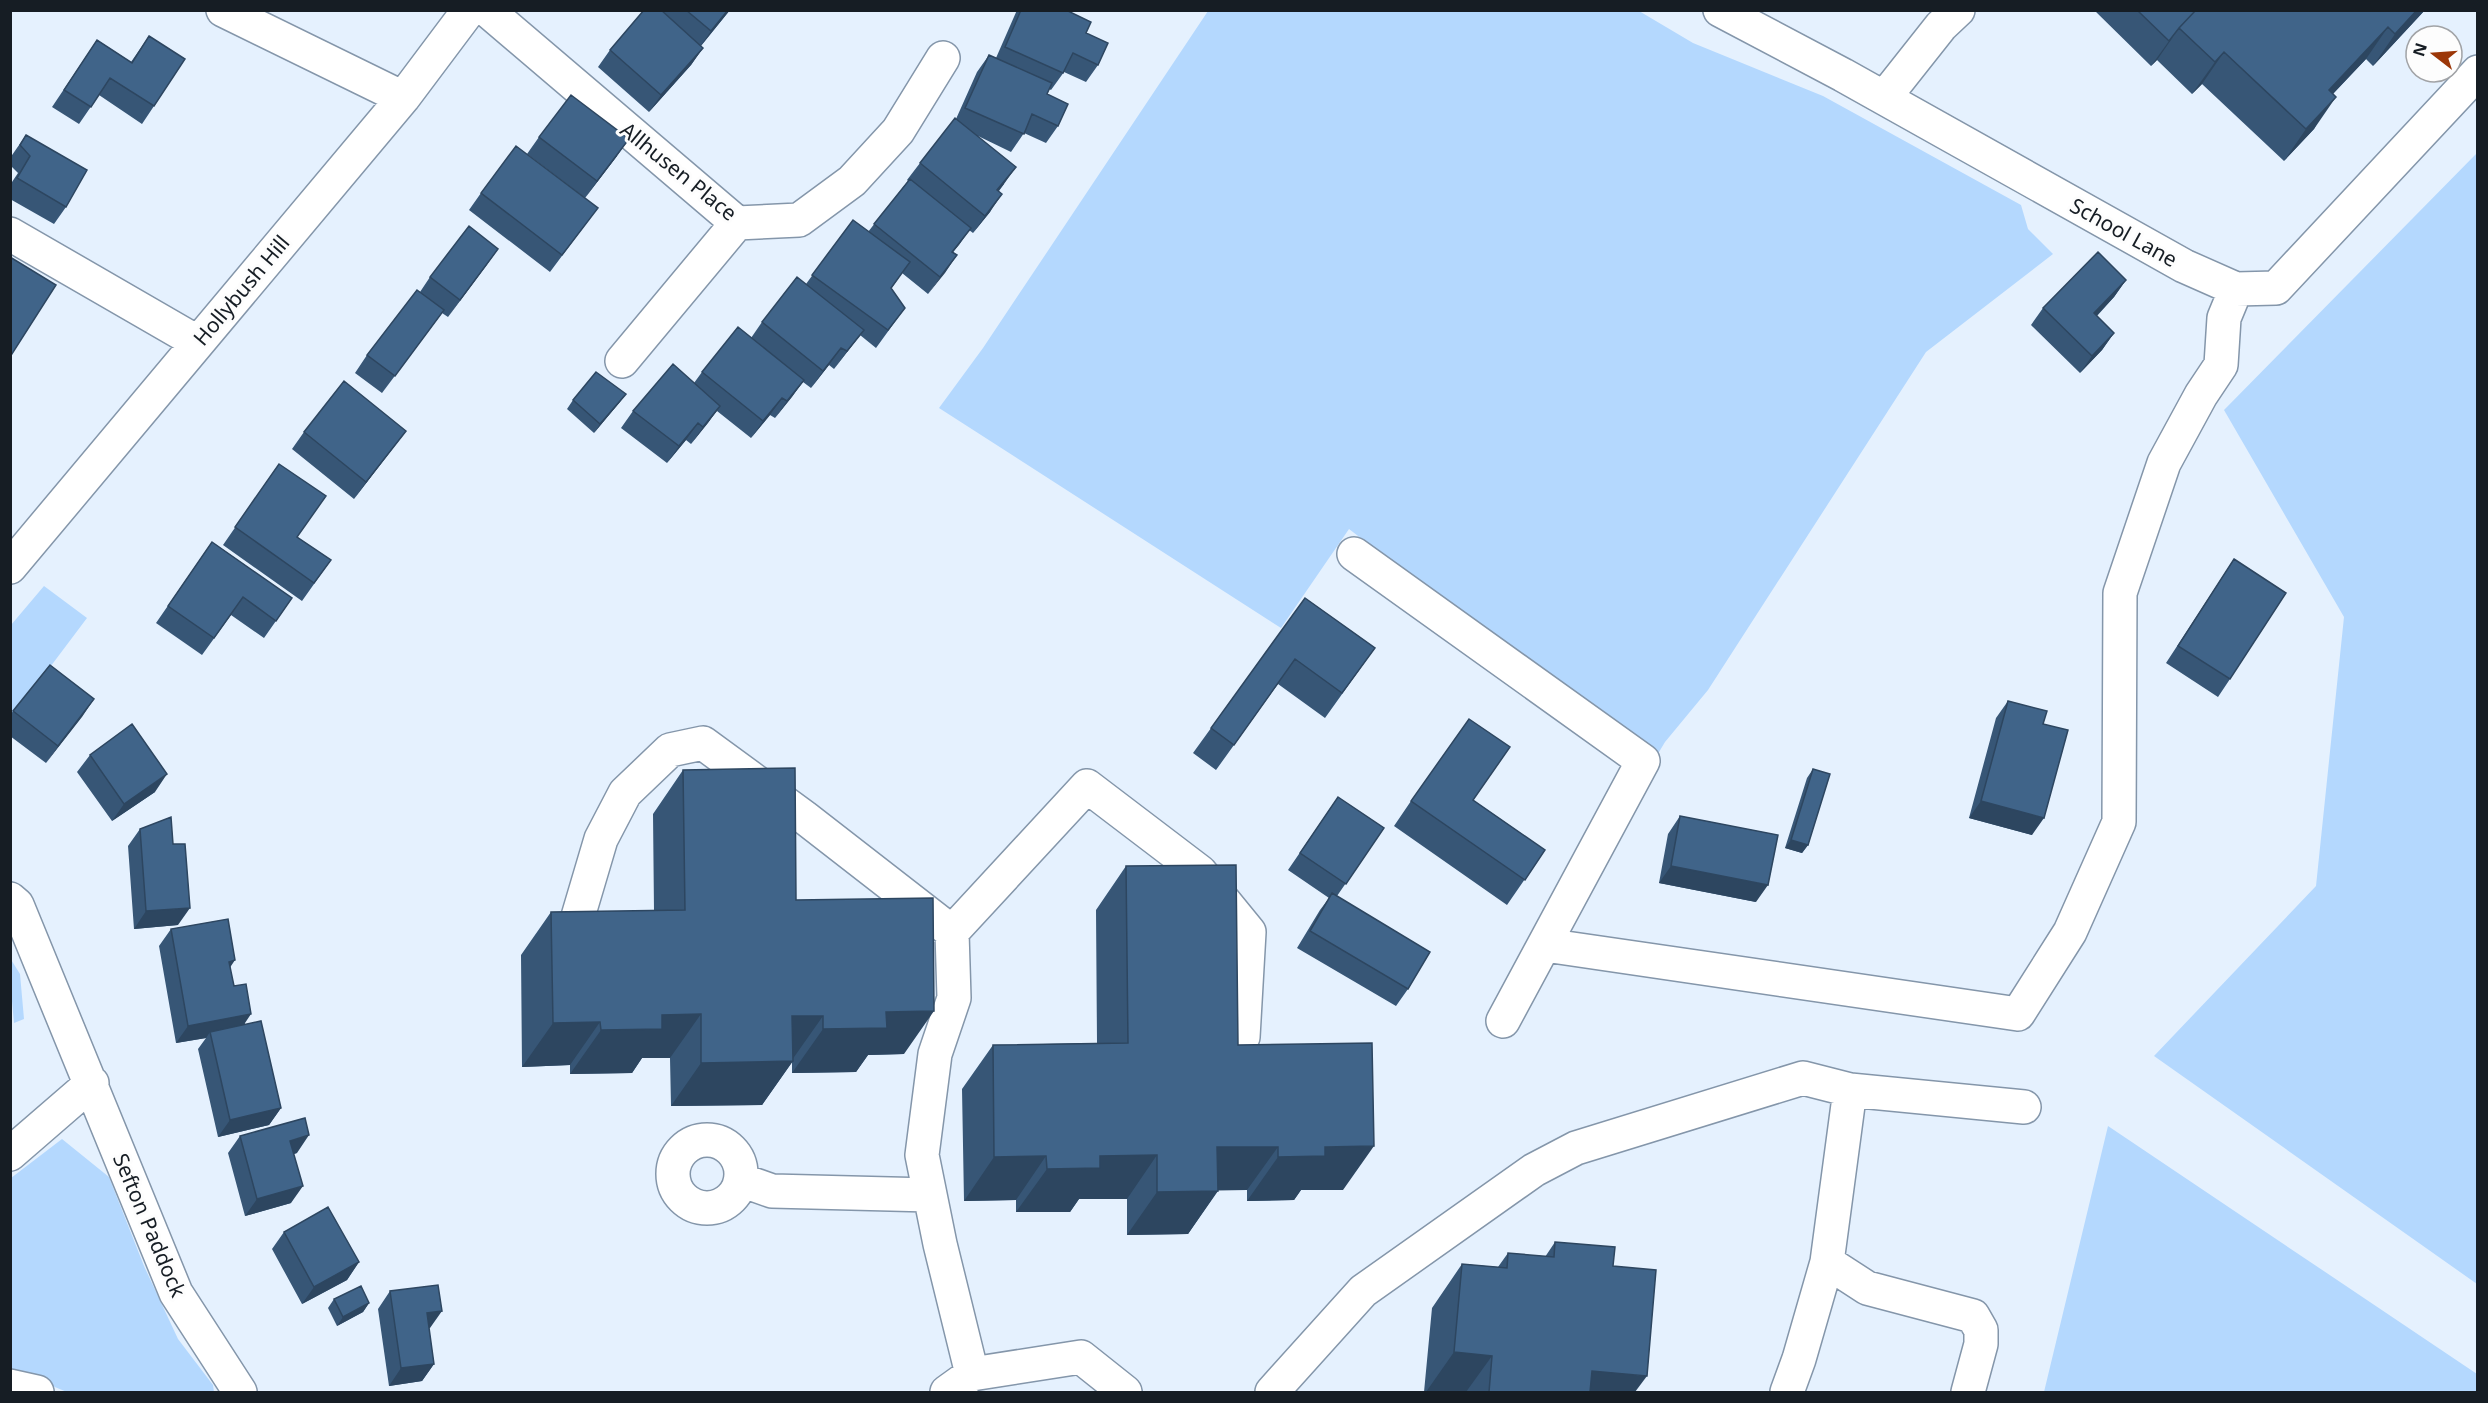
<svg xmlns="http://www.w3.org/2000/svg" width="2488" height="1403" viewBox="0 0 2488 1403" font-family="'Noto Sans',sans-serif">
<style>
.green{fill:#b4d8fe}
.lines{fill:none;stroke-linecap:round;stroke-linejoin:round}
.minor-casing{stroke:#8496aa;stroke-width:36}
.minor{stroke:#fff;stroke-width:33}
.wall{fill:#375676}
.shaded-wall{fill:#2d4660}
.building{fill:#406489;stroke:#2d4660;stroke-width:1.5}
.labels{text-anchor:middle;dominant-baseline:central;stroke-width:6;stroke-linejoin:round;paint-order:stroke}
.street-label{font-size:21px;fill:#161d24;stroke:#fdfdfd}
</style>
<rect width="100%" height="100%" fill="#e5f1fe"/>
<path class="green" d="M 1208,11 L 1639,11 L 1693,43 L 1823,96 L 2021,205 L 2028,229 L 2053,254 L 1926,352 L 1708,690 L 1665,742 L 1653,762 L 1349,529 L 1281,628 L 939,408 L 983,348 Z
M 2477,153 L 2477,1284 L 2154,1056 L 2316,886 L 2344,617 L 2224,410 Z
M 44,586 L 87,618 L 11,719 L 11,625 Z
M 10,958 L 20,974 L 24,1019 L 14,1023 L 11,990 Z
M 2108,1126 L 2477,1374 L 2477,1392 L 2044,1392 Z
M 62,1139 L 109,1177 L 144,1266 L 178,1339 L 213,1385 L 214,1392 L 67,1392 L 11,1369 L 11,1178 Z"/>
<g class="lines">
<g class="minor-casing">
<path id="minor" d="M 223,10 L 403,98
M 487,10 L 737,223 L 799,220 L 852,181 L 898,131 L 943,58
M 1720,10 L 1843,75 L 2184,266 L 2236,289 L 2276,288 L 2478,72
M 1884,98 L 1941,26 L 1958,10
M 10,234 L 197,342
M 622,361 L 737,223
M 1354,554 L 1643,761 L 1503,1021
M 10,567 L 403,98 L 469,10
M 10,899 L 17,905 L 176,1293 L 240,1392
M 577,920 L 601,839 L 625,793 L 670,750 L 703,743 L 804,817 L 952,932 L 954,998 L 935,1054 L 922,1155 L 940,1244 L 972,1374 L 1081,1357 L 1125,1392
M 952,932 L 1087,786 L 1200,872 L 1249,932 L 1243,1037
M 1545,945 L 2018,1014 L 2070,932 L 2119,822 L 2120,593 L 2164,463 L 2201,395 L 2221,365 L 2224,318 L 2236,289
M673 1174a34 34 0 1 1 68 0a34 34 0 1 1-68 0Z
M 10,1154 L 92,1083
M 741,1180 L 772,1191 L 930,1195
M 1827,1262 L 1867,1288 L 1973,1316 L 1981,1330 L 1981,1344 L 1968,1392
M 10,1386 L 37,1392
M 947,1392 L 972,1374
M 1272,1392 L 1363,1291 L 1534,1170 L 1576,1148 L 1803,1078 L 1850,1090 L 2024,1107
M 1787,1392 L 1799,1359 L 1827,1262 L 1850,1090"/>
</g>
<use href="#minor" class="minor"/>
</g>
<path class="wall" d="M 644,10 L 730,10 L 701,46 L 703,48 L 691,65 L 649,112 L 598,67 L 610,50 Z
M 1017,10 L 1066,10 L 1086,33 L 1098,65 L 1086,82 L 1064,72 L 1051,90 L 1049,89 L 1047,94 L 1058,126 L 1046,143 L 1024,133 L 1011,152 L 978,136 L 1004,184 L 999,191 L 990,212 L 973,233 L 969,230 L 953,252 L 957,255 L 928,294 L 902,273 L 891,289 L 905,308 L 876,348 L 860,335 L 834,369 L 829,365 L 811,388 L 803,382 L 775,418 L 770,415 L 751,438 L 717,411 L 691,444 L 686,440 L 667,463 L 621,428 L 633,411 L 694,383 L 702,372 L 751,338 L 762,322 L 806,284 L 853,220 L 868,232 L 908,181 L 907,180 L 920,163 L 956,119 L 977,72 L 989,55 L 996,58 Z
M 2094,10 L 2425,10 L 2373,66 L 2366,59 L 2333,94 L 2314,129 L 2284,161 L 2202,84 L 2192,94 L 2157,60 L 2151,66 Z
M 149,36 L 154,106 L 142,124 L 99,95 L 79,124 L 52,107 L 97,40 L 131,62 Z
M 26,135 L 66,207 L 54,224 L 10,199 L 10,185 L 18,173 L 10,165 L 10,158 Z
M 539,137 L 617,156 L 585,198 L 527,154 Z
M 481,193 L 585,225 L 550,272 L 469,210 Z
M 498,249 L 448,317 L 442,313 L 382,393 L 355,373 L 367,355 L 420,292 L 430,277 Z
M 2126,280 L 2114,297 L 2097,316 L 2114,333 L 2102,350 L 2080,373 L 2031,325 L 2043,308 Z
M 626,394 L 619,403 L 594,433 L 567,409 L 573,400 Z
M 406,431 L 354,499 L 292,449 L 304,432 Z
M 279,464 L 297,537 L 331,560 L 302,601 L 223,545 Z
M 212,542 L 292,598 L 264,638 L 231,615 L 202,655 L 156,623 Z
M 2234,559 L 2230,679 L 2218,697 L 2166,663 Z
M 1305,598 L 1375,648 L 1325,718 L 1278,684 L 1216,770 L 1193,753 Z
M 50,665 L 94,699 L 46,763 L 10,736 L 10,715 Z
M 2008,701 L 2043,724 L 2032,835 L 1969,818 L 1996,718 Z
M 90,755 L 155,792 L 112,821 L 77,772 Z
M 1813,769 L 1808,845 L 1802,853 L 1785,848 L 1807,778 Z
M 683,770 L 796,900 L 904,1054 L 868,1055 L 856,1072 L 792,1073 L 792,1062 L 762,1105 L 671,1106 L 670,1058 L 642,1058 L 632,1073 L 570,1074 L 570,1065 L 522,1067 L 521,955 L 551,912 L 654,911 L 653,814 Z
M 1338,797 L 1384,828 L 1337,896 L 1408,989 L 1396,1006 L 1297,948 L 1320,910 L 1329,898 L 1288,870 Z
M 1473,800 L 1545,850 L 1507,905 L 1394,826 L 1411,801 Z
M 1680,816 L 1756,902 L 1659,883 L 1668,834 Z
M 140,829 L 178,925 L 134,929 L 128,846 Z
M 1126,866 L 1238,1045 L 1343,1190 L 1301,1190 L 1294,1200 L 1247,1201 L 1247,1190 L 1218,1190 L 1188,1234 L 1127,1235 L 1127,1199 L 1079,1199 L 1070,1212 L 1016,1212 L 1016,1200 L 964,1201 L 962,1089 L 993,1045 L 1097,1043 L 1096,910 Z
M 171,929 L 230,967 L 234,986 L 245,1024 L 281,1108 L 269,1125 L 218,1137 L 198,1049 L 206,1038 L 176,1043 L 159,946 Z
M 240,1136 L 297,1153 L 294,1154 L 291,1203 L 245,1216 L 228,1153 Z
M 284,1232 L 359,1262 L 347,1280 L 302,1304 L 272,1249 Z
M 1555,1242 L 1613,1266 L 1635,1392 L 1424,1392 L 1432,1308 L 1462,1264 L 1498,1267 L 1508,1253 L 1545,1257 Z
M 390,1291 L 430,1328 L 429,1328 L 434,1364 L 422,1381 L 389,1386 L 378,1309 Z
M 334,1299 L 369,1303 L 363,1312 L 337,1326 L 328,1308 Z"/>
<path class="shaded-wall" d="M 728,10 L 730,10 L 699,48 L 711,31 Z
M 2417,10 L 2425,10 L 2373,66 L 2395,34 Z
M 2388,27 L 2366,59 L 2306,122 L 2329,90 Z
M 2173,37 L 2157,60 L 2151,66 L 2169,41 Z
M 703,48 L 691,65 L 649,112 L 661,95 Z
M 2224,52 L 2202,84 L 2192,94 L 2215,62 Z
M 2336,97 L 2314,129 L 2284,161 L 2306,129 Z
M 629,139 L 617,156 L 585,198 L 597,181 Z
M 1016,167 L 1004,184 L 985,207 L 997,190 Z
M 1002,194 L 990,212 L 973,233 L 985,216 Z
M 971,228 L 959,245 L 939,269 L 952,252 Z
M 498,249 L 486,266 L 448,317 L 460,300 Z
M 957,255 L 945,273 L 928,294 L 940,277 Z
M 2126,280 L 2114,297 L 2082,331 L 2094,313 Z
M 864,330 L 851,347 L 834,369 L 847,351 Z
M 2114,333 L 2102,350 L 2080,373 L 2092,356 Z
M 841,348 L 829,365 L 811,388 L 823,371 Z
M 804,380 L 792,397 L 775,418 L 787,401 Z
M 626,394 L 619,403 L 594,433 L 600,424 Z
M 782,398 L 770,415 L 751,438 L 763,421 Z
M 720,406 L 708,423 L 691,444 L 703,427 Z
M 698,423 L 686,440 L 667,463 L 679,446 Z
M 406,431 L 354,499 L 366,482 Z
M 94,699 L 82,717 L 46,763 L 58,746 Z
M 167,774 L 155,792 L 112,821 L 124,804 Z
M 1981,801 L 2044,818 L 2032,835 L 1969,818 Z
M 1791,840 L 1808,845 L 1802,853 L 1785,848 Z
M 1671,866 L 1768,885 L 1756,902 L 1659,883 Z
M 190,908 L 178,925 L 134,929 L 146,911 Z
M 235,960 L 223,978 L 229,962 Z
M 934,1011 L 904,1054 L 868,1055 L 856,1072 L 792,1073 L 823,1029 L 886,1012 Z
M 251,1014 L 239,1032 L 210,1032 L 206,1038 L 176,1043 L 188,1026 Z
M 701,1014 L 670,1058 L 642,1058 L 632,1073 L 570,1074 L 601,1030 L 662,1015 Z
M 792,1016 L 823,1016 L 792,1060 Z
M 600,1022 L 570,1065 L 522,1067 L 553,1023 Z
M 793,1061 L 762,1105 L 671,1106 L 701,1063 Z
M 281,1108 L 269,1125 L 218,1137 L 230,1120 Z
M 309,1135 L 297,1153 L 278,1158 L 290,1141 Z
M 1374,1146 L 1343,1190 L 1301,1190 L 1294,1200 L 1247,1201 L 1278,1157 L 1325,1147 Z
M 1217,1147 L 1278,1147 L 1247,1190 L 1187,1191 Z
M 1157,1155 L 1127,1199 L 1079,1199 L 1070,1212 L 1016,1212 L 1047,1169 L 1100,1156 Z
M 1046,1156 L 1016,1200 L 964,1201 L 994,1157 Z
M 303,1186 L 291,1203 L 245,1216 L 257,1199 Z
M 1218,1191 L 1188,1234 L 1127,1235 L 1157,1192 Z
M 359,1262 L 347,1280 L 302,1304 L 314,1287 Z
M 369,1303 L 363,1312 L 337,1326 L 343,1317 Z
M 442,1311 L 430,1328 L 415,1330 L 427,1313 Z
M 1454,1352 L 1492,1356 L 1466,1392 L 1426,1392 Z
M 434,1364 L 422,1381 L 389,1386 L 401,1368 Z
M 1592,1371 L 1647,1376 L 1635,1392 L 1576,1392 Z"/>
<path class="building" d="M 644,10 L 661,10 L 703,48 L 661,95 L 610,50 Z
M 686,10 L 728,10 L 711,31 Z
M 1021,10 L 1066,10 L 1091,22 L 1086,33 L 1108,43 L 1098,65 L 1073,53 L 1063,73 L 1005,47 Z
M 2137,10 L 2196,10 L 2179,28 L 2169,41 Z
M 2196,10 L 2417,10 L 2395,34 L 2388,27 L 2329,90 L 2336,97 L 2306,129 L 2224,52 L 2215,62 L 2179,28 Z
M 149,36 L 185,59 L 154,106 L 110,78 L 91,107 L 64,90 L 97,40 L 132,63 Z
M 989,55 L 1052,83 L 1047,94 L 1068,104 L 1058,126 L 1032,114 L 1024,134 L 965,108 Z
M 571,95 L 629,139 L 597,181 L 539,137 Z
M 955,118 L 1016,167 L 997,190 L 1002,194 L 985,216 L 920,163 Z
M 26,135 L 87,170 L 66,207 L 17,178 L 30,156 L 20,145 Z
M 516,146 L 598,208 L 562,255 L 481,193 Z
M 910,179 L 971,228 L 952,252 L 957,255 L 940,277 L 874,224 Z
M 853,220 L 910,262 L 891,288 L 905,308 L 888,330 L 812,275 Z
M 469,226 L 498,249 L 460,300 L 430,277 Z
M 2098,252 L 2126,280 L 2094,313 L 2114,333 L 2092,356 L 2043,308 Z
M 10,257 L 56,285 L 10,357 Z
M 797,277 L 864,330 L 847,351 L 841,348 L 823,371 L 762,322 Z
M 417,290 L 444,310 L 395,376 L 367,355 Z
M 738,327 L 804,380 L 787,401 L 782,398 L 763,421 L 702,372 Z
M 673,364 L 720,406 L 703,427 L 698,423 L 679,446 L 633,411 Z
M 596,372 L 626,394 L 600,424 L 573,400 Z
M 344,381 L 406,431 L 366,482 L 304,432 Z
M 279,464 L 326,496 L 297,537 L 331,560 L 314,583 L 235,527 Z
M 212,542 L 292,598 L 276,621 L 243,597 L 214,638 L 168,606 Z
M 2234,559 L 2286,593 L 2230,679 L 2178,646 Z
M 1305,598 L 1375,648 L 1342,693 L 1295,659 L 1234,745 L 1211,728 Z
M 50,665 L 94,699 L 58,746 L 13,711 Z
M 2008,701 L 2047,711 L 2043,724 L 2068,730 L 2044,818 L 1981,801 Z
M 1469,719 L 1510,747 L 1473,800 L 1545,850 L 1525,880 L 1411,801 Z
M 132,724 L 167,774 L 124,804 L 90,755 Z
M 795,768 L 796,900 L 933,898 L 934,1011 L 886,1012 L 887,1028 L 823,1029 L 823,1016 L 792,1016 L 793,1061 L 701,1063 L 701,1014 L 662,1015 L 662,1029 L 601,1030 L 600,1022 L 553,1023 L 551,912 L 685,910 L 683,770 Z
M 1813,769 L 1830,774 L 1808,845 L 1791,840 Z
M 1338,797 L 1384,828 L 1346,884 L 1300,853 Z
M 1680,816 L 1778,835 L 1768,885 L 1671,866 Z
M 171,817 L 173,844 L 185,844 L 190,908 L 146,911 L 140,829 Z
M 1236,865 L 1238,1045 L 1372,1043 L 1374,1146 L 1325,1147 L 1325,1156 L 1278,1157 L 1278,1147 L 1217,1147 L 1218,1191 L 1157,1192 L 1157,1155 L 1100,1156 L 1100,1168 L 1047,1169 L 1046,1156 L 994,1157 L 993,1045 L 1128,1043 L 1126,866 Z
M 1332,893 L 1430,952 L 1408,989 L 1310,931 Z
M 228,919 L 235,960 L 229,962 L 234,986 L 246,984 L 251,1014 L 188,1026 L 171,929 Z
M 261,1021 L 281,1108 L 230,1120 L 210,1032 Z
M 305,1118 L 309,1135 L 290,1141 L 303,1186 L 257,1199 L 240,1136 Z
M 328,1207 L 359,1262 L 314,1287 L 284,1232 Z
M 1555,1242 L 1615,1247 L 1613,1266 L 1656,1270 L 1647,1376 L 1592,1371 L 1590,1392 L 1489,1392 L 1492,1356 L 1454,1352 L 1462,1264 L 1507,1268 L 1508,1253 L 1554,1257 Z
M 438,1285 L 442,1311 L 427,1313 L 434,1364 L 401,1368 L 390,1291 Z
M 361,1286 L 369,1303 L 343,1317 L 334,1299 Z"/>
<g class="labels">
<g class="street-label">
<text transform="translate(679 171) rotate(39)">Allhusen Place</text>
<text transform="translate(2124 232) rotate(29)">School Lane</text>
<text transform="translate(241 290) rotate(-50)">Hollybush Hill</text>
<text transform="translate(150 1225) rotate(67)">Sefton Paddock</text>
</g>
</g>
<rect width="2488" height="1403" fill="none" stroke="#161d24" stroke-width="24"/>
<g transform="translate(2434 54) rotate(287)"><circle r="28" fill="#fdfdfd" stroke="#a1a3a6" stroke-width="1.5"/>
<path d="M0-4.5L10 22L0 15L-10 22Z" fill="#9c3708"/>
<text y="-9" font-size="16" font-weight="bold" text-anchor="middle" fill="#161d24">N</text>
</g>
</svg>
